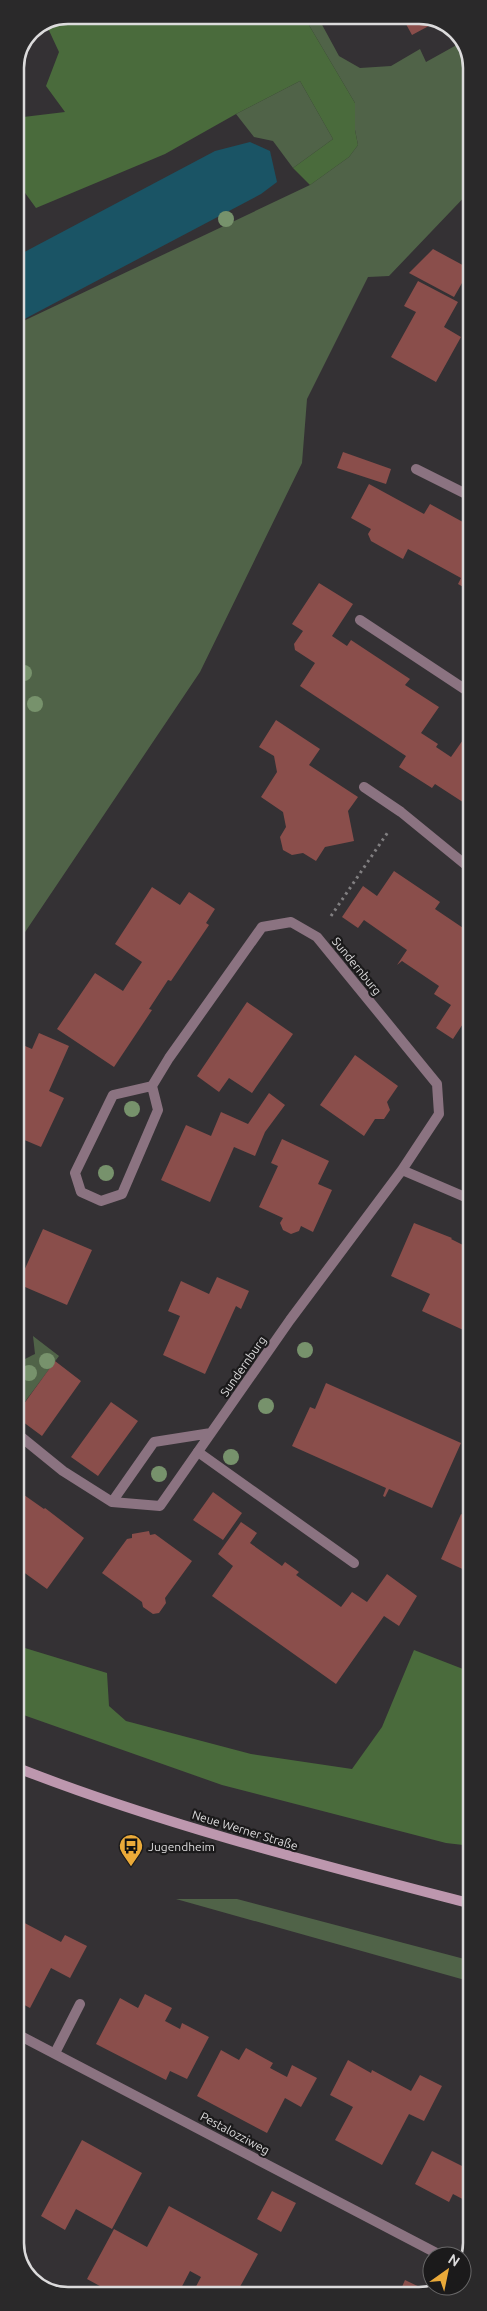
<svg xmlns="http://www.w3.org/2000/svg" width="487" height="2311" viewBox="0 0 487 2311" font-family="Ubuntu,sans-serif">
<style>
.green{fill:#506348}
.forest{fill:#4a6b3c}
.water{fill:#1a5465}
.building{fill:#8a4e4b}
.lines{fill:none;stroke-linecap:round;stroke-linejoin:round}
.path{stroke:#817f81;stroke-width:3;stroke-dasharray:2.5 4;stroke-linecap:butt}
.service{stroke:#8b7381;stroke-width:10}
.minor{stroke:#8b7381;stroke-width:10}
.secondary{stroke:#bd97ae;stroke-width:10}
.tree{fill:#77926c}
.labels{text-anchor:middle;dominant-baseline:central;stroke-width:4.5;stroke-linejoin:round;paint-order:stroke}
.street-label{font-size:12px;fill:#dcdbdc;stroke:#1b1a1b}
.poi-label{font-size:12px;fill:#dcdbdc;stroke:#1b1a1b;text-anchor:start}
.rim{fill:none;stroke:#dcdbdc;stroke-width:2.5}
</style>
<rect width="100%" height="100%" fill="#343134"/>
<path class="green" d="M 303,15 L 321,15 L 320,21 L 339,56 L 360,68 L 391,66 L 420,49 L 426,62 L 462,42 L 472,61 L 472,189 L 389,276 L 368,277 L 307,399 L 302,463 L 200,672 L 15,947 L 15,325 L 310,185 L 349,157 L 358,145 L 355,130 L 355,103 Z
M 300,81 L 333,139 L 293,168 L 273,141 L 254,137 L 236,114 Z
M 33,1336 L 59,1356 L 21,1407 L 19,1386 L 15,1383 C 15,1362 17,1363 35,1354 Z
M 176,1899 L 237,1899 L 472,1961 L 472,1982 Z"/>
<path class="forest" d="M 68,15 L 303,15 L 355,103 L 355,130 L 358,145 L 349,157 L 310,185 L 293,168 L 333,139 L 300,81 L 236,114 L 165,154 L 36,208 L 20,186 L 15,185 L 15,118 L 65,112 L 46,86 L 59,52 L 46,24 Z
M 15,1645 L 107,1673 L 109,1706 L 126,1721 L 251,1754 L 352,1769 L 382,1727 L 414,1650 L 463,1669 L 472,1686 L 472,1846 L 446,1843 L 222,1785 L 15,1712 Z"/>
<path class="water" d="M 250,142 L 270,151 L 277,182 L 261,194 L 15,324 L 15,257 L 215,151 Z"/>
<path class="building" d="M 401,15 L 426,15 L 438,21 L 412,35 Z
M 433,249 L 470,269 L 454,297 L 409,273 Z
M 418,281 L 458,302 L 444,327 L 461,337 L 436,382 L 391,357 L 416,312 L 404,306 Z
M 472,408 L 472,426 L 471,426 L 468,415 Z
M 343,452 L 391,469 L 386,484 L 337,468 Z
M 369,484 L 424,514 L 430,504 L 472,527 L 472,592 L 458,584 L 461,578 L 408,549 L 403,559 L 371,541 L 368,534 L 371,529 L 351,518 Z
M 319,583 L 353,604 L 332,636 L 347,646 L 351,640 L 410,679 L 405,685 L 439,707 L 421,733 L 438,744 L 436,747 L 451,757 L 472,727 L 472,808 L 435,784 L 432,788 L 399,767 L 406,756 L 300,686 L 315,663 L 295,650 L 294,644 L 303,631 L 292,624 Z
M 276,720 L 320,749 L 309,765 L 358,797 L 348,811 L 354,841 L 325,847 L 316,861 L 303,853 L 292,855 L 283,850 L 280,837 L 286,827 L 283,812 L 261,797 L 277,772 L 274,756 L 259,747 Z
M 394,871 L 440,902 L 435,909 L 472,934 L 472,980 L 469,983 L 472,984 L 472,1010 L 453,1039 L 436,1028 L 451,1005 L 434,994 L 439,986 L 402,961 L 397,965 L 407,950 L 364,920 L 358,928 L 342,917 L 363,886 L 377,896 Z
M 152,887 L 180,905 L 189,892 L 215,909 L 206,923 L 209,925 L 171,981 L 168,980 L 149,1009 L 152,1010 L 114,1067 L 57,1029 L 95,973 L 123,991 L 132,977 L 142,962 L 115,944 Z
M 247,1002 L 293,1034 L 252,1093 L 229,1078 L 219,1092 L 197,1076 Z
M 39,1033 L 69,1046 L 49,1091 L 64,1098 L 41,1147 L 15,1136 L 15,1050 L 18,1043 L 32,1049 Z
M 355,1055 L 398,1086 L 387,1102 L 390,1110 L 384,1119 L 375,1119 L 364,1136 L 320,1105 Z
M 269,1093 L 285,1105 L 265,1132 L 255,1156 L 234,1147 L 210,1202 L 161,1180 L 186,1125 L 211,1136 L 221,1112 L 248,1124 Z
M 282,1139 L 329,1161 L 318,1184 L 332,1190 L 313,1232 L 301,1226 L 299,1231 L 291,1234 L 283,1230 L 280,1223 L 283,1218 L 259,1207 L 278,1166 L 271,1163 Z
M 414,1223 L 452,1238 L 451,1239 L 469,1248 L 472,1247 L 472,1334 L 422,1311 L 430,1294 L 391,1276 Z
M 43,1229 L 92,1250 L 67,1305 L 18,1284 Z
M 217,1277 L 249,1291 L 241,1309 L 236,1306 L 205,1374 L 163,1355 L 180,1316 L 168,1311 L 181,1281 L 209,1294 Z
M 55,1361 L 81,1381 L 42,1436 L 15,1416 Z
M 326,1383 L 461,1443 L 432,1508 L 389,1489 L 385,1497 L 383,1496 L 386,1488 L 292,1446 L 310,1407 L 315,1409 Z
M 111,1402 L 138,1421 L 98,1476 L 71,1457 Z
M 472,1431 L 472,1457 L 462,1452 Z
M 15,1487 L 17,1490 L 44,1509 L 45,1508 L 84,1538 L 47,1589 L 15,1566 Z
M 213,1492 L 242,1513 L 223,1540 L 193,1520 Z
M 461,1514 L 472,1519 L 471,1573 L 441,1559 Z
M 241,1522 L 257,1533 L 250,1543 L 282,1566 L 285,1562 L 299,1572 L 296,1575 L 341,1607 L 352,1592 L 367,1602 L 387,1574 L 417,1596 L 399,1626 L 384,1616 L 336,1684 L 212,1596 L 233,1566 L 218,1554 Z
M 149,1531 L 150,1535 L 155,1534 L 192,1561 L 165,1598 L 166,1603 L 159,1613 L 153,1614 L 143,1607 L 142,1602 L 102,1573 L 127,1539 L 132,1538 L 132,1534 Z
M 472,1587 L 472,1615 L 462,1610 Z
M 15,1918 L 61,1942 L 65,1935 L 87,1946 L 70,1978 L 51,1968 L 30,2008 L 15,2000 Z
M 145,1994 L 172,2008 L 165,2021 L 180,2029 L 182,2023 L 209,2037 L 187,2079 L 170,2071 L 166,2080 L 96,2044 L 120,1998 L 138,2008 Z
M 246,2048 L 273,2063 L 270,2068 L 287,2077 L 292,2065 L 317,2078 L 301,2107 L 285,2098 L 267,2133 L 197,2096 L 221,2050 L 239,2060 Z
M 348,2060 L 371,2073 L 372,2070 L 411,2091 L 420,2075 L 442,2086 L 424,2121 L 409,2114 L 382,2165 L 335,2140 L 353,2107 L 330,2095 Z
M 82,2140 L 142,2173 L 112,2229 L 76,2209 L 65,2230 L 41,2216 Z
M 432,2151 L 464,2167 L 472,2151 L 472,2204 L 453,2194 L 449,2202 L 415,2184 Z
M 272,2191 L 296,2203 L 281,2232 L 257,2219 Z
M 169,2206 L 258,2254 L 236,2294 L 240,2296 L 191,2296 L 201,2277 L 190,2271 L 177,2296 L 118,2296 L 87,2279 L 114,2229 L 147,2247 Z
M 405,2280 L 432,2293 L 426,2296 L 398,2296 Z"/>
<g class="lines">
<path class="path" d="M 331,916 L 388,832"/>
<path class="service" d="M 198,1452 L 354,1563
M 55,2053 L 80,2004"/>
<path class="minor" d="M 416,469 L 472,497
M 360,620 L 472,694
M 364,787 L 401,812 L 472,870
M 402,1170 L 472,1200
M 15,1432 L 63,1471 L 112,1502 L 160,1506 L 290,1320 L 402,1170 L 439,1114 L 437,1084 L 317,937 L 291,922 L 262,927 L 169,1058 L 152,1086 L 113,1095 L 75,1173 L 81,1192 L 101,1201 L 122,1194 L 158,1110 L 152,1086
M 112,1502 L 154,1442 L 211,1433
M 15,2033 L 442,2256
M 462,2266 L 463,2267"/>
<path class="secondary" d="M 15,1767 C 163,1825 318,1864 472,1904"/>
</g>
<g class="tree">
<circle cx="226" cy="219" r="8"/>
<circle cx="24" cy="673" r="8"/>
<circle cx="35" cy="704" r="8"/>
<circle cx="132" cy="1109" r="8"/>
<circle cx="106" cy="1173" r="8"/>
<circle cx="305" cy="1350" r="8"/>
<circle cx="47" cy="1361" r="8"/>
<circle cx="29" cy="1373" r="8"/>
<circle cx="266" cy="1406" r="8"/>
<circle cx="231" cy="1457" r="8"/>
<circle cx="159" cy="1474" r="8"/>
</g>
<defs>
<g id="bus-pin" transform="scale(1.25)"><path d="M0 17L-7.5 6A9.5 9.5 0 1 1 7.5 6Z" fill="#ebaa39" stroke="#1b1a1b"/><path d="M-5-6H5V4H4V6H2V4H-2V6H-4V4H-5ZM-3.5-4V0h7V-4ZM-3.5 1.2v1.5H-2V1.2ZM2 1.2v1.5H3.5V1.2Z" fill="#111"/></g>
</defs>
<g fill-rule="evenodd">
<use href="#bus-pin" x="131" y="1846"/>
</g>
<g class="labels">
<g class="street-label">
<text transform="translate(357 966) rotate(51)">Sundernburg</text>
<text transform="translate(243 1366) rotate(-55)">Sundernburg</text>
<text transform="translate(245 1830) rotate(17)">Neue Werner Straße</text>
<text transform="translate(235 2133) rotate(28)">Pestalozziweg</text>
</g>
<g class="poi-label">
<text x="148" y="1846">Jugendheim</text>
</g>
</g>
<path d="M0 0H487V2311H0ZM68 24H419A44 44 0 0 1 463 68V2243A44 44 0 0 1 419 2287H68A44 44 0 0 1 24 2243V68A44 44 0 0 1 68 24Z" fill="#2a292a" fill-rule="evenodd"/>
<path class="rim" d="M68 24H419A44 44 0 0 1 463 68V2243A44 44 0 0 1 419 2287H68A44 44 0 0 1 24 2243V68A44 44 0 0 1 68 24Z"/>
<g transform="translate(447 2271) rotate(33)"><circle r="24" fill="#1b1a1b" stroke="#686768"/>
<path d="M0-4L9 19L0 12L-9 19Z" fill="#ebaa39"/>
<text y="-8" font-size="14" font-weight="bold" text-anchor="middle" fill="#dcdbdc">N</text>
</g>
</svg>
